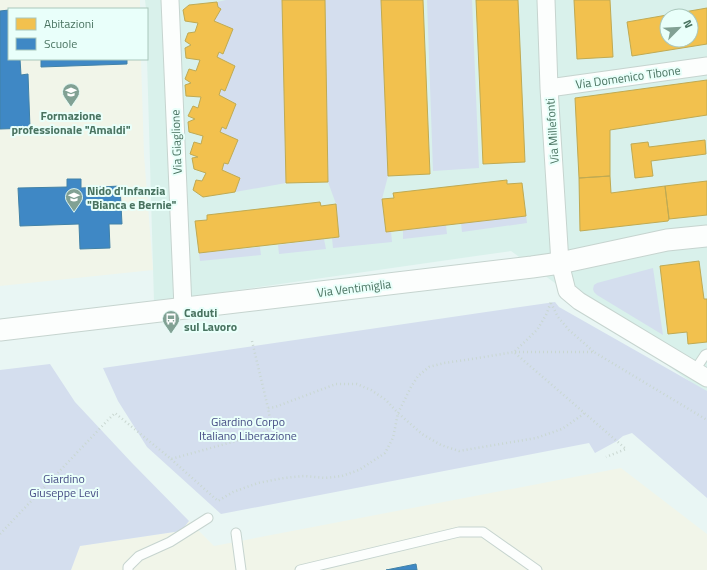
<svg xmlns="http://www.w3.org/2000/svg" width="707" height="570" viewBox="0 0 707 570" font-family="'Titillium Web',sans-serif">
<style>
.residential{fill:#d9f1eb;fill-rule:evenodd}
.education{fill:#f1f5e9}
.green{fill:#d4deee}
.homes{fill:#f2c14e;stroke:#bfaa53;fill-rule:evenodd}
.schools{fill:#3f88c5;stroke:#4282a7}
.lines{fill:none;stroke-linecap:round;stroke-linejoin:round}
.service-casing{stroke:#c6d4cf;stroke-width:11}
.minor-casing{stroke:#c6d4cf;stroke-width:19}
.tertiary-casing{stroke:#c6d4cf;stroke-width:23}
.path{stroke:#c9d7d1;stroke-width:2.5;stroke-dasharray:1 3;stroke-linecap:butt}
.service{stroke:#fcfefd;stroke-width:9}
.minor{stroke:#fcfefd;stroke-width:17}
.tertiary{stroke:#fcfefd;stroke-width:21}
.labels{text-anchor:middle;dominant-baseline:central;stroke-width:4;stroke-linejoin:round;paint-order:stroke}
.street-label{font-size:12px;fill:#497360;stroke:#e9fffa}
.poi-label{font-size:12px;font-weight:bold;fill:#497360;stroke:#e9fffa;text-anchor:start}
.park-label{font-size:12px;fill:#474d85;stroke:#e9fffa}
</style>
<rect width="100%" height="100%" fill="#e9f6f4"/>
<path class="residential" d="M 145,0 L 707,0 L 707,394 L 511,251 L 154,302 L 147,59 L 147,9 L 146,9 ZM 667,16 L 691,16 L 691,40 L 667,40 Z"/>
<path class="education" d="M 0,0 L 140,0 L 140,9 L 9,9 L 9,59 L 141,59 L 144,155 L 153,270 L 0,286 Z
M 621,468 L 707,534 L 707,570 L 71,570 L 79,546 L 181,531 L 189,521 L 214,546 Z"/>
<path class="green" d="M 226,0 L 282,0 L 286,183 L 235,192 L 240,178 L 222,170 L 224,163 L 228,164 L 238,140 L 220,132 L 222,127 L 226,129 L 236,104 L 219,95 L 221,89 L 225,90 L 235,66 L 217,57 L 219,52 L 223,54 L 233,29 L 214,21 L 221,9 L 218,7 L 217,2 Z
M 325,0 L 381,0 L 388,176 L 382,199 L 386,232 L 391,231 L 392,242 L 333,248 L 332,238 L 339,237 L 336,204 L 328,182 Z
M 427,0 L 472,0 L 479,168 L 433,171 Z
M 526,214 L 527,223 L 462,232 L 461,223 Z
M 446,225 L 447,234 L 403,239 L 403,230 Z
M 324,239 L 326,249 L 279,254 L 278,245 Z
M 260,247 L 261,255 L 200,261 L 199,253 Z
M 653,268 L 663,335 L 597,295 L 594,292 L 593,289 L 594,285 L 597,283 Z
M 555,302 L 559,307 L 707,391 L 707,498 L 632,433 L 623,436 L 617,441 L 595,453 L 589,443 L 221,514 L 147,447 L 118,401 L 103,368 Z
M 50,364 L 75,402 L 132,463 L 189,521 L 181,531 L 80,546 L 71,570 L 0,570 L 0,370 Z"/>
<path class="homes" d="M 282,0 L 325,0 L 328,182 L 286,183 Z
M 381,0 L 423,0 L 430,174 L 388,176 Z
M 476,0 L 518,0 L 525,162 L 483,164 Z
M 574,0 L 610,0 L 613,57 L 577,59 Z
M 217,2 L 218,7 L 221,9 L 214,21 L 233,29 L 223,54 L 219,52 L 217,57 L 235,66 L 225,91 L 221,89 L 219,95 L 236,104 L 226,129 L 222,127 L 220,132 L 238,140 L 228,164 L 224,163 L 222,170 L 240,178 L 235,192 L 203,197 L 193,190 L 196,180 L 202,181 L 206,173 L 194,169 L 192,158 L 198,157 L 190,154 L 194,142 L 201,144 L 203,136 L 189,132 L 188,122 L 195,119 L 188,116 L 193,106 L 198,108 L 201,97 L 186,96 L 185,85 L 191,83 L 185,79 L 189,69 L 196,71 L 200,60 L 186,58 L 185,48 L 191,45 L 185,41 L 188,33 L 195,32 L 198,23 L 185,21 L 183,10 L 189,5 Z
M 707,8 L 707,44 L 632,56 L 627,22 ZM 667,16 L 691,16 L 691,40 L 667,40 Z
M 707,80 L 707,115 L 610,130 L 610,176 L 579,178 L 575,98 Z
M 705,140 L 706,154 L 651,161 L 653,176 L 635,178 L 631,144 L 648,142 L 649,147 Z
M 610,176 L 611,193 L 665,186 L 669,219 L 668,221 L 580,231 L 579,178 Z
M 507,180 L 507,184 L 522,183 L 526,216 L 386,232 L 382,199 L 394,198 L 393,193 Z
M 707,181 L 707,215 L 669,219 L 665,186 Z
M 320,202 L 321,206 L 336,204 L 339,237 L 199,253 L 195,221 L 207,220 L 207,215 Z
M 699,261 L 704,299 L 707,299 L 707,342 L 688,344 L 687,332 L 668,334 L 660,266 Z"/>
<path class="schools" d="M 9,10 L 9,59 L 20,59 L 21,75 L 28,74 L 30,128 L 0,129 L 0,11 Z
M 41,59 L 127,59 L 127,64 L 41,67 Z
M 67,179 L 81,179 L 81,188 L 120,186 L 122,224 L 109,224 L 110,248 L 80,249 L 79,224 L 20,226 L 18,188 L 67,187 Z
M 416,564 L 417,570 L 386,570 Z"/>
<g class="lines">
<g class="service-casing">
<path id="service" d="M 695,370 L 705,355 L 707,354
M 236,533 L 241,570
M 128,570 L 128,567 L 139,556 L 170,542 L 208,518
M 300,570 L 459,532 L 483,532 L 537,570"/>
</g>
<g class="minor-casing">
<path id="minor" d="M 170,0 L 183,308
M 546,0 L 549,88 L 560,263 L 567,291 L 579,301 L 707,378
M 549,88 L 707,66"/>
</g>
<g class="tertiary-casing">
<path id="tertiary" d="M 0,330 L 532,267 L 560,263 L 667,240 L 707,236"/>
</g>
<path class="path" d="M 551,303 L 558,317 L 569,330 L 594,352
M 252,341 L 268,408
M 515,352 L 594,352 L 707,420
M 515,353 L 626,449 L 606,457
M 171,459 L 218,501 L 233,492 L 258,483 L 284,478 L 304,476 L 325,478 L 342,476 L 359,470 L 385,453 L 393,438 L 398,413 L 422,434 L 441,445 L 459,451 L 536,438 L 562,429 L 585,413
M 0,534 L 106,422 L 115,413 L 171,459 L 261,434 L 267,430 L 271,425 L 268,408 L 275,407 L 336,384 L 357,384 L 371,390 L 386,400 L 398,413 L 411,387 L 418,376 L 429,367 L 444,363 L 472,359 L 514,352 L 537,330 L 546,315 L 551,302"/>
<use href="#service" class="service"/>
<use href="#minor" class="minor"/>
<use href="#tertiary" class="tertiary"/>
</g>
<defs>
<g id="school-pin" transform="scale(0.9)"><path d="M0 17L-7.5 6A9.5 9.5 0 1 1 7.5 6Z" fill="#81a194" stroke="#e9fffa"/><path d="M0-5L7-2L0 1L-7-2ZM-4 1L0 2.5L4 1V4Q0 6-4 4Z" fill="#fff"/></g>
<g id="bus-pin" transform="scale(0.9)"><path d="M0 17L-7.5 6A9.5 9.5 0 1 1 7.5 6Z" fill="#81a194" stroke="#e9fffa"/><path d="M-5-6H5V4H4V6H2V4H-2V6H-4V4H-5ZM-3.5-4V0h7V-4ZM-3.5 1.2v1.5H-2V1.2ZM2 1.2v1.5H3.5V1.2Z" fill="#fff"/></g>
</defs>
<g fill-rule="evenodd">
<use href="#school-pin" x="71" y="92"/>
<use href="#school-pin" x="74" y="197"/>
<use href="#bus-pin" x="171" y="319"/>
</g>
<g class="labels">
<g class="street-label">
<text transform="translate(628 77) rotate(-8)">Via Domenico Tibone</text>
<text transform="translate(552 131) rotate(-94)">Via Millefonti</text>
<text transform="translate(176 142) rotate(-92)">Via Giaglione</text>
<text transform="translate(354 288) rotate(-7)">Via Ventimiglia</text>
</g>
<g class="poi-label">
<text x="71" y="115" text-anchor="middle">Formazione<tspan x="71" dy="14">professionale "Amaldi"</tspan></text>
<text x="87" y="190">Nido d'Infanzia<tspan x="87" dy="14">"Bianca e Bernie"</tspan></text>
<text x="184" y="312">Caduti<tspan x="184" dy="14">sul Lavoro</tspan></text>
</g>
<g class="park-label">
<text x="248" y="421">Giardino Corpo<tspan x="248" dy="14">Italiano Liberazione</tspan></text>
<text x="64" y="478">Giardino<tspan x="64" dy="14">Giuseppe Levi</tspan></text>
</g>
</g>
<rect x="8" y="8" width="140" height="52" fill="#e9fffa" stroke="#a9c7bc"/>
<rect x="16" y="18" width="20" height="12" fill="#f2c14e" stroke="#a9c7bc"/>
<text x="44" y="28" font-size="12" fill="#497360">Abitazioni</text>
<rect x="16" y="38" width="20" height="12" fill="#3f88c5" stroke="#a9c7bc"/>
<text x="44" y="48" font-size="12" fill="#497360">Scuole</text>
<g transform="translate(679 28) rotate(66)"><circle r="19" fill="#e9fffa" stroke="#a9c7bc"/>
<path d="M0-3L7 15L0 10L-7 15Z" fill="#81a194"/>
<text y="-6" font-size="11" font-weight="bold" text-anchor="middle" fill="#497360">N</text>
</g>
</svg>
